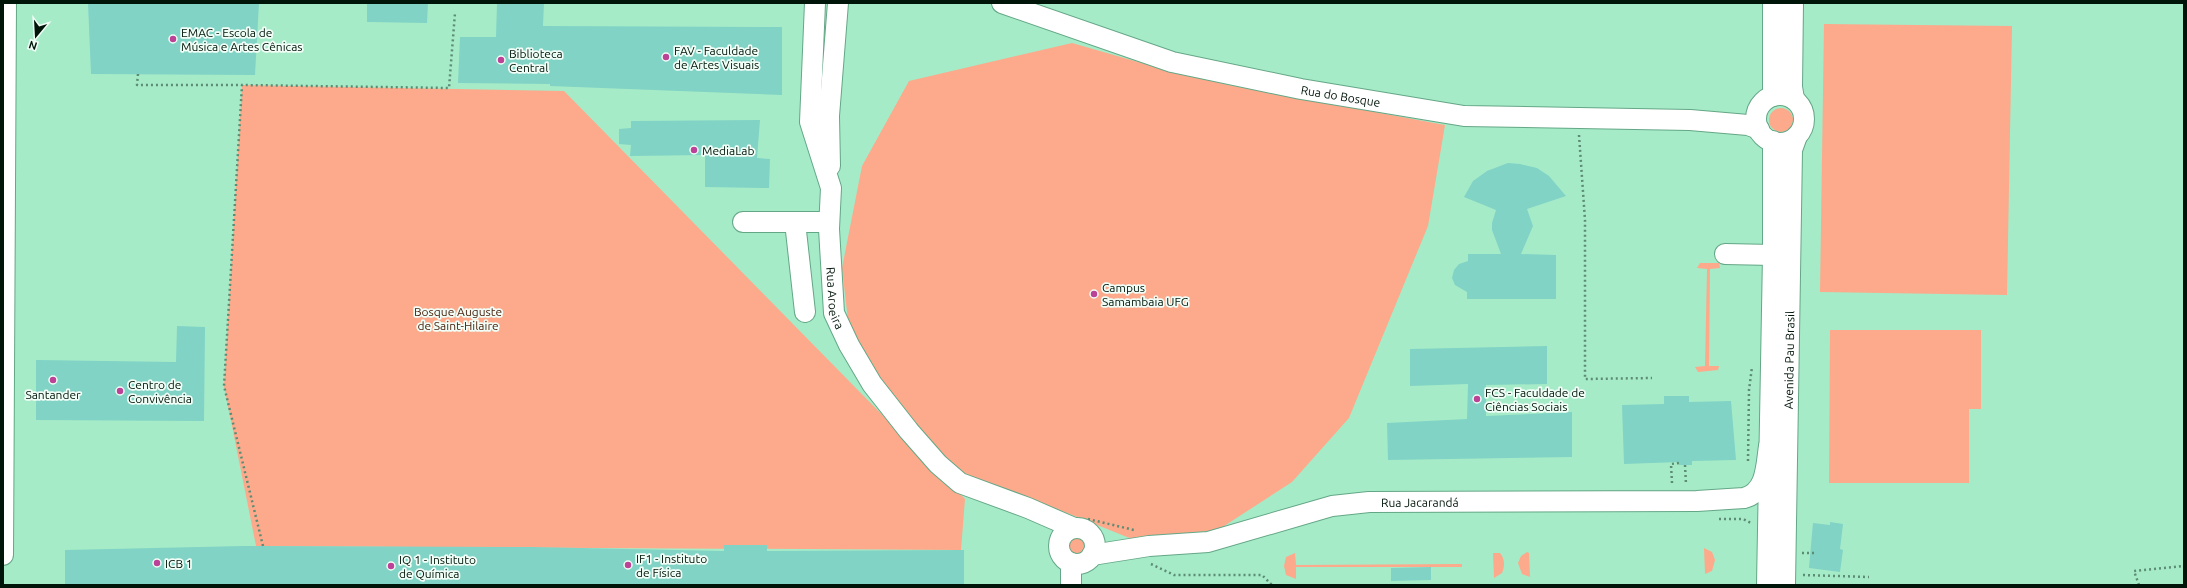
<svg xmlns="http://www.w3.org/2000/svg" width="2187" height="588" viewBox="0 0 2187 588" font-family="Ubuntu,sans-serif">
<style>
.green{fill:#fcaa8b}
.building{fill:#80d3c5}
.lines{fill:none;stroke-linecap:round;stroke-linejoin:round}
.minor-casing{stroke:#64a786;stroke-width:22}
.path{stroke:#5c8c74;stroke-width:2.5;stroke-dasharray:2 3;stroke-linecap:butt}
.minor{stroke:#fff;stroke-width:20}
.poi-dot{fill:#bb4296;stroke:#f1fef7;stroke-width:1.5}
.labels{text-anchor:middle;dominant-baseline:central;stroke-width:3.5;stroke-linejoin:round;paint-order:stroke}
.poi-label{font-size:12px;fill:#00150a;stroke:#f1fef7;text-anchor:start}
.street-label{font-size:12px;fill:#00150a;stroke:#f1fef7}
.park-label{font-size:12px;fill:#481c09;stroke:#f1fef7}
</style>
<rect width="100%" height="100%" fill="#a6ebc8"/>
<path class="green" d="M 1824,24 L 2012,26 L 2007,295 L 1820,292 Z
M 1072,43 L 1173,72 L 1229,85 L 1445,125 L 1428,226 L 1349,418 L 1292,482 L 1218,530 L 1132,539 L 1052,507 L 969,486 L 910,423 L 851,346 L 842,268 L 862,166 L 909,81 Z
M 242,85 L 564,91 L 965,499 L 961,550 L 256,546 L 224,386 Z
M1769 120a12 12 0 1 1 24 0a12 12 0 1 1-24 0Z
M 1700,263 L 1719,263 L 1720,268 L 1710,269 L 1709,366 L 1719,366 L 1718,370 L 1698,372 L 1695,367 L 1705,366 L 1707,269 L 1697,268 Z
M 1830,330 L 1981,330 L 1981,409 L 1969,409 L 1969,483 L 1829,483 Z
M1066 545a11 11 0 1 1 22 0a11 11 0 1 1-22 0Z
M 1704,548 L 1712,552 L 1715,560 L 1712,571 L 1705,574 Z
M 1527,552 L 1529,553 L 1530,577 L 1522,574 L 1518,563 L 1521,556 Z
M 1295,553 L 1296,565 L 1462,564 L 1462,567 L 1296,567 L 1296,579 L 1286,575 L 1284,566 L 1286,557 Z
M 1493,553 L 1500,553 C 1505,559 1505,566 1502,573 L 1494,578 Z"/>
<path class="building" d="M 88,3 L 259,3 L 255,75 L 91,74 Z
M 367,3 L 428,3 L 427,23 L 367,22 Z
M 497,3 L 544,3 L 543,26 L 782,27 L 782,95 L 550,86 L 550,84 L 458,83 L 460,37 L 496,37 Z
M 760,120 L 757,158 L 770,159 L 769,188 L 705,187 L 705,155 L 630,156 L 631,145 L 619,144 L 619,129 L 631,128 L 631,121 Z
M 1508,163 L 1520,164 L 1537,168 L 1549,176 L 1566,196 L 1527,209 L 1533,226 L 1521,254 L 1556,255 L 1556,299 L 1467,299 L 1467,292 L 1455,285 L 1452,278 L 1454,270 L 1459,264 L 1468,261 L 1468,254 L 1501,254 L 1492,230 L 1492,223 L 1496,210 L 1464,197 L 1473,181 L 1487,171 Z
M 177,326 L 205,327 L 204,421 L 36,420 L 36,360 L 176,362 Z
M 1547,346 L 1547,384 L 1486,385 L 1486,416 L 1572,412 L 1572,457 L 1388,460 L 1387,423 L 1467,419 L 1468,384 L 1410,386 L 1410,349 Z
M 1664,396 L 1689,396 L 1689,402 L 1731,401 L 1736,460 L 1692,461 L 1692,465 L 1679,465 L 1679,462 L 1624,464 L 1622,405 L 1664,404 Z
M 1830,522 L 1843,524 L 1840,549 L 1843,550 L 1840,572 L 1809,568 L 1813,523 L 1830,525 Z
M 724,545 L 767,545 L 767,551 L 964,550 L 964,585 L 65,585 L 65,550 L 244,546 L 531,547 L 724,551 Z
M 1431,567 L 1431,580 L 1391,581 L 1391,568 Z"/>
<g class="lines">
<g class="minor-casing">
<g id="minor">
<path id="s1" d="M 815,3 L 810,122 L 831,188 L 829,229 L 834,313 L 849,345 L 872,384 L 909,431 L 938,464 L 960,483 L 1028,508 L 1074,528"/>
<path id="s2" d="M 1002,3 L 1172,62 L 1301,89 L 1464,116 L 1690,120 L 1748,125 L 1759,129"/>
<path d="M 1773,3 L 1773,96"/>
<path d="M 1793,3 L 1792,87 L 1794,99"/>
<circle cx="1780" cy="119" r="24"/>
<path d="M 830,166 L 829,116 L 838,3"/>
<path d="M 743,222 L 829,222"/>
<path d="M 795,222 L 805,312"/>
<path d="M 1725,254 L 1773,255"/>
<circle cx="1077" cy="546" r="18"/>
<path d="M 3,555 L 6,3"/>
<path id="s3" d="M 1092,555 L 1149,546 L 1208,542 L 1332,506 L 1369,502 L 1697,501 L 1744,498 C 1767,492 1766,465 1769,446"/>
<path d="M 1071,563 L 1071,585"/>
<path d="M 1767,585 L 1773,255 L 1773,141"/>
<path id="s4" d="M 1785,585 L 1792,150 L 1797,136"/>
</g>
</g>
<path class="path" d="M 138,74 L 137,85 L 242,85
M 1579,135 L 1585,220 L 1585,379 L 1652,378
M 1748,461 L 1749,390 L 1752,367
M 1685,465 L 1686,484
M 1672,483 L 1671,464 L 1679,463
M 1088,519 L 1134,530
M 1719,519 L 1743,519 L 1751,523
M 263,546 L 224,386 L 242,85 L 449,88 L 455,13
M 1802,553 L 1814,553
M 1151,564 L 1174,575 L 1262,575 L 1272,585
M 1803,575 L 1869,577
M 2139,585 L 2134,571 L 2184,566"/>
<use href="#minor" class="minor"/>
</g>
<g class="poi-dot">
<circle cx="173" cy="39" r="4"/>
<circle cx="666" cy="57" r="4"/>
<circle cx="501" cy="60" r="4"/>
<circle cx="694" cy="150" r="4"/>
<circle cx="1094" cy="294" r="4"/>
<circle cx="53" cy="380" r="4"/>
<circle cx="120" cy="391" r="4"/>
<circle cx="1477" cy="399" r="4"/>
<circle cx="157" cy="563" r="4"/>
<circle cx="628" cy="565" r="4"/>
<circle cx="391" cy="566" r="4"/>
</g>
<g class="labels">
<g class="poi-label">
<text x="181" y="32">EMAC - Escola de<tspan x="181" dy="14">Música e Artes Cênicas</tspan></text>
<text x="674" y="50">FAV - Faculdade<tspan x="674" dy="14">de Artes Visuais</tspan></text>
<text x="509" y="53">Biblioteca<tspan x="509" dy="14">Central</tspan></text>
<text x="702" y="150">MediaLab</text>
<text x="1102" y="287">Campus<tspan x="1102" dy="14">Samambaia UFG</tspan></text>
<text x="128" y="384">Centro de<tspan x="128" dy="14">Convivência</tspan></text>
<text x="1485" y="392">FCS - Faculdade de<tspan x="1485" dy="14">Ciências Sociais</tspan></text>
<text x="53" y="394" text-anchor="middle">Santander</text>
<text x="636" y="558">IF1 - Instituto<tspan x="636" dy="14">de Física</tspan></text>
<text x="399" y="559">IQ 1 - Instituto<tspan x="399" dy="14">de Química</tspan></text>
<text x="165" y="563">ICB 1</text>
</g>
<g class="street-label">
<text stroke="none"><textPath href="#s2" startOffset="352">Rua do Bosque</textPath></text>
<text stroke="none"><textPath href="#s1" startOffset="299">Rua Aroeira</textPath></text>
<text stroke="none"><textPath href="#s4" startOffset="225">Avenida Pau Brasil</textPath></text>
<text stroke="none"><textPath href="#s3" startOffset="334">Rua Jacarandá</textPath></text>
</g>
<g class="park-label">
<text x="458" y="311">Bosque Auguste<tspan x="458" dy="14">de Saint-Hilaire</tspan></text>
</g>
</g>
<rect width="2187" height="588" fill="none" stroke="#00150a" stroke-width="8"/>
<g transform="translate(36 36) rotate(198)" stroke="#f1fef7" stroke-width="3" paint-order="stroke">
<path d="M0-3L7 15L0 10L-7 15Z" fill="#00150a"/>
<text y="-6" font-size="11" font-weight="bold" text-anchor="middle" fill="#00150a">N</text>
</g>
</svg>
